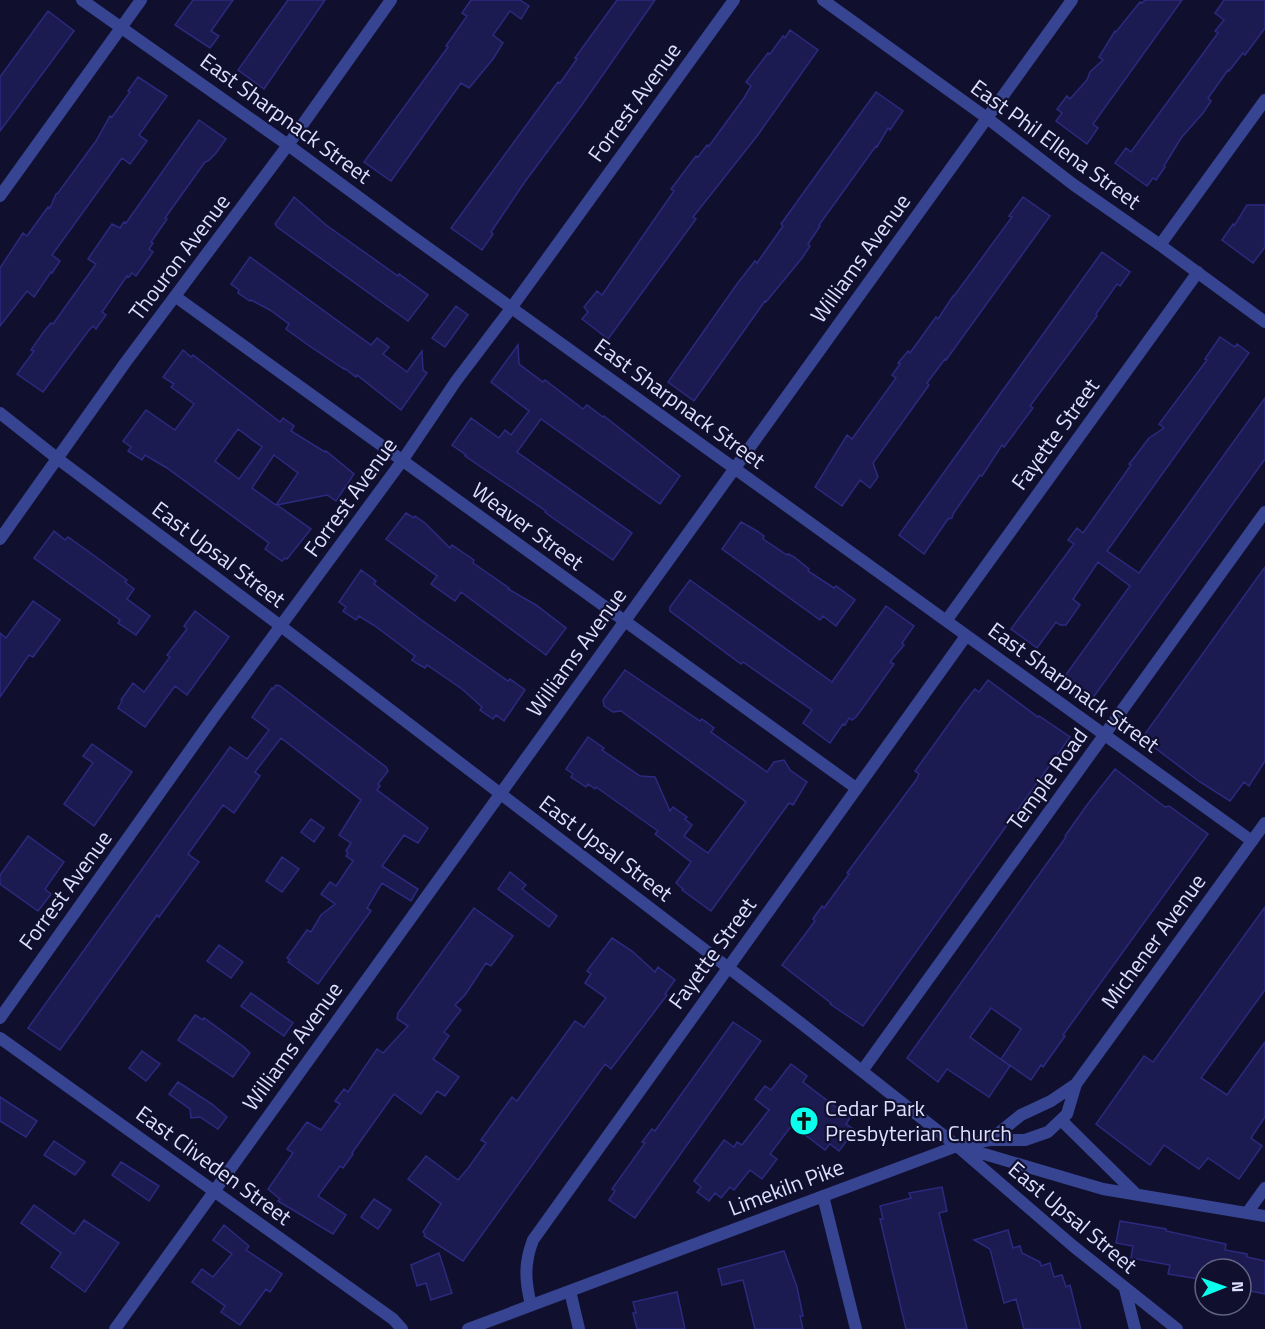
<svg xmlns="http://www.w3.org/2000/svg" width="1265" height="1329" viewBox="0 0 1265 1329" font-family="'Titillium Web',sans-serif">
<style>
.building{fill:#1b1a51;stroke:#2c2a7f;stroke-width:1.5;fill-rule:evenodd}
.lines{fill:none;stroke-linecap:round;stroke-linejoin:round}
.minor{stroke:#374491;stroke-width:12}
.tertiary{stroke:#374491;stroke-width:12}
.labels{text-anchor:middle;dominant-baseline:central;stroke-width:4.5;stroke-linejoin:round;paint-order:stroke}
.street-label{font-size:22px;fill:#dddfff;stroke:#10102e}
.poi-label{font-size:22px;fill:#dddfff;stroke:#10102e;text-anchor:start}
</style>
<rect width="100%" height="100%" fill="#10102e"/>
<path class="building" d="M 193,0 L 233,0 L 211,31 L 219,36 L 210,48 L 175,25 Z
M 288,0 L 325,0 L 264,89 L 238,70 Z
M 471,0 L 520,0 L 529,6 L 521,19 L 510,11 L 493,35 L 503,43 L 493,59 L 469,88 L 461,83 L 391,181 L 364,162 L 448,47 L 446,46 L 467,16 L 462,13 Z
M 617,0 L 655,0 L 581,106 L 524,183 L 491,232 L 493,234 L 482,250 L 451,228 L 558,82 L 560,83 L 577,59 L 575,58 Z
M 1145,0 L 1182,0 L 1093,124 L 1098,128 L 1087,144 L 1056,121 L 1062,113 L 1057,109 L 1067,96 L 1070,99 L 1087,80 L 1090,72 L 1103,60 L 1099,57 L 1115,31 L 1116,32 L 1140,2 L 1142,3 Z
M 1224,0 L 1265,0 L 1265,28 L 1245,55 L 1243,53 L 1229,71 L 1228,70 L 1208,98 L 1211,101 L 1203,113 L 1181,138 L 1164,166 L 1165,167 L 1156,180 L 1153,178 L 1147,186 L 1115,163 L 1126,148 L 1131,152 L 1218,33 L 1215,31 L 1224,20 L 1215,13 Z
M 48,11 L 74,31 L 0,131 L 0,77 Z
M 790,30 L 818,50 L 757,136 L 693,217 L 696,219 L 608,339 L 582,319 L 588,312 L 584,307 L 597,291 L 602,295 L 674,191 L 671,189 L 696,156 L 698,157 L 707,145 L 709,146 L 744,98 L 751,86 L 746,82 L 768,53 L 770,54 L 783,36 L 785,38 Z
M 138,77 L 167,96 L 139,135 L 147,141 L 130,164 L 122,158 L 52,255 L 60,261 L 52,273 L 51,272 L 34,297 L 27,291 L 0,326 L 0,268 L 23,233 L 27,236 L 48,207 L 50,208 L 56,194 L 58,193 L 96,141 L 110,116 L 112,117 L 130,92 L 128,91 Z
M 876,92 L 903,111 L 890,130 L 888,128 L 877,147 L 876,146 L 819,225 L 820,226 L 808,244 L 810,246 L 802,258 L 766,302 L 765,301 L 694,401 L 668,382 L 737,284 L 755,261 L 757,263 L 783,226 L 781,224 Z
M 199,120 L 226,139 L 216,153 L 208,161 L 205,162 L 165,218 L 167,219 L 151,242 L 153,243 L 149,249 L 153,252 L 136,276 L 132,273 L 129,277 L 127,276 L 102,312 L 106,315 L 100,323 L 96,329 L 93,326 L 89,330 L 43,392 L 17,374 L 34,351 L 31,350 L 45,330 L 51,323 L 53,324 L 96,264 L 88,259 L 112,224 L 120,228 L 124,222 L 126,223 Z
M 294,197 L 326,225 L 398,276 L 399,274 L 428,295 L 408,321 L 277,227 L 275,224 Z
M 1023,197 L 1050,216 L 946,360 L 945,359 L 927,383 L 929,385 L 873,463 L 878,477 L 870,488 L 860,480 L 842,506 L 815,487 L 847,435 L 852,439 L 896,378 L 892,375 L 900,364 L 898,363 L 908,351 L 910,353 L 936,317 L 938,319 L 953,296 L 954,296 L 1012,217 L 1009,216 Z
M 1247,205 L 1265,205 L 1265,247 L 1253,263 L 1222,240 L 1233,224 L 1234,226 Z
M 1102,252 L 1130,272 L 1120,286 L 1117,284 L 1096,314 L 1097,316 L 1030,406 L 1033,408 L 1004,447 L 1002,445 L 982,476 L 980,475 L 953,514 L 952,518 L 948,519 L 924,554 L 899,535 Z
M 250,257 L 371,345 L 377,338 L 389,347 L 383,354 L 407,372 L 422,351 L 423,370 L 427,373 L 401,410 L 357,375 L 356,377 L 344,368 L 344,369 L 308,345 L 286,329 L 289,324 L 270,310 L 251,300 L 250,301 L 238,293 L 239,290 L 231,284 Z
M 456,306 L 468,315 L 445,347 L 432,338 Z
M 1220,337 L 1235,347 L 1237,344 L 1249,353 L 1107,551 L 1139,573 L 1265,398 L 1265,459 L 1092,699 L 1090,699 L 1062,680 L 1130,586 L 1098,562 L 1073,599 L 1080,605 L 1066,625 L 1060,625 L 1056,622 L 1037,648 L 1011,629 L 1074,544 L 1068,540 L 1077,528 L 1083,533 L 1131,465 L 1129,464 L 1134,458 L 1149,438 L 1164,428 L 1159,424 L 1207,360 L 1205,359 Z
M 518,345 L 519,364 L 543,382 L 545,380 L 583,409 L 587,405 L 603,417 L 604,416 L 680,476 L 660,504 L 541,419 L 517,452 L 632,533 L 613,560 L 550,516 L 545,512 L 546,511 L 465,456 L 466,455 L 452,445 L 471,418 L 499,438 L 505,430 L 511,435 L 529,411 L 491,382 Z
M 183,350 L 191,357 L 193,355 L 280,422 L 283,418 L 294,426 L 291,431 L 325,452 L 326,451 L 354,474 L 336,501 L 327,495 L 277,505 L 311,529 L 287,559 L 285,558 L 282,561 L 265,549 L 269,543 L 167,468 L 145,455 L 142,460 L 128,451 L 131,447 L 123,441 L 146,410 L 175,430 L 194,404 L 171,387 L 174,384 L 163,377 ZM 238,429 L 262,447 L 239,479 L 215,461 ZM 274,455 L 298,473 L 276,505 L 252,488 Z
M 406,513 L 414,518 L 415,516 L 425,523 L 450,548 L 452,545 L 474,560 L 473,563 L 509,588 L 508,589 L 536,605 L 566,628 L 546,655 L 461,592 L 455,601 L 431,584 L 437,576 L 386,539 Z
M 741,522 L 757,531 L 764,536 L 763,539 L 787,555 L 788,554 L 794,557 L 809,569 L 808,571 L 834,588 L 836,586 L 855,600 L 836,626 L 823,616 L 820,620 L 722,549 Z
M 54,531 L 65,540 L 68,537 L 92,554 L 127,580 L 125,582 L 134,589 L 127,599 L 150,616 L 136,635 L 118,623 L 120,620 L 34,558 Z
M 1265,567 L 1265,761 L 1249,786 L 1244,782 L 1230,801 L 1200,782 L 1142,738 Z
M 361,570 L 376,581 L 374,584 L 420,619 L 508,681 L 510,679 L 525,690 L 504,721 L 496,715 L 493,719 L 480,710 L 482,707 L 462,689 L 427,665 L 425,668 L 418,664 L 412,660 L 415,656 L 375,626 L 359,616 L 356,620 L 343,611 L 346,607 L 339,602 Z
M 690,580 L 832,682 L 886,606 L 914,626 L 902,643 L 904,645 L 890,662 L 894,664 L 867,702 L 856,717 L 852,720 L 849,718 L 845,725 L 843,724 L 830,743 L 803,723 L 812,710 L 743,662 L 741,664 L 670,611 L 670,607 Z
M 33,601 L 60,620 L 33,657 L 29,655 L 0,697 L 0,633 L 6,638 Z
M 195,611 L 229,637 L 187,695 L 175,686 L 145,727 L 118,708 L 122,701 L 121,700 L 133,683 L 144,692 L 170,657 L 167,655 L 187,629 L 184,626 Z
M 625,670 L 700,721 L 702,719 L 714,728 L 711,732 L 767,772 L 774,762 L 784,760 L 790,770 L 807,782 L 793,805 L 789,803 L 711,911 L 682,890 L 683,889 L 676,883 L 691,862 L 655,834 L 658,831 L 596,787 L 595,789 L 588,784 L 586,787 L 571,777 L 573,774 L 566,769 L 588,737 L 604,748 L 602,750 L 640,776 L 655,777 L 670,811 L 673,807 L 687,817 L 685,819 L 692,825 L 684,836 L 708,853 L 746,802 L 621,711 L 613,712 L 604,706 L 603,700 Z
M 988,680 L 1038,717 L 1039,716 L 1070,737 L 863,1026 L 830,1004 L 831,1003 L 782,965 L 815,921 L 813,919 L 822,906 L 824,908 L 849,874 L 847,873 L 916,780 L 919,774 L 915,771 L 964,703 L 975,689 L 979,692 Z
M 276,685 L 280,686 L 386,767 L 388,771 L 378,784 L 380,786 L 377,790 L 428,828 L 418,843 L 404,835 L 382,866 L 418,889 L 411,901 L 382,883 L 367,908 L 371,911 L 318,984 L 288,962 L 290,960 L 287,958 L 307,930 L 311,932 L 321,915 L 335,904 L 321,894 L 330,882 L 336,886 L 353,861 L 346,856 L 348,853 L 346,851 L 351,843 L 339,835 L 361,800 L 281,738 L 255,772 L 260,776 L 234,813 L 223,805 L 188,854 L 199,862 L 159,917 L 157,915 L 60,1050 L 28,1028 L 230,747 L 247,759 L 269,730 L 252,717 L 272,688 L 273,689 Z
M 92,744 L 132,772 L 94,826 L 64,804 L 93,763 L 83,756 Z
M 1115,769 L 1165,807 L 1169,806 L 1208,834 L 1063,1035 L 1065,1036 L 1043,1067 L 1041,1065 L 1031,1080 L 1001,1059 L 1021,1029 L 991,1008 L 970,1037 L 1010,1066 L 989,1097 L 947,1069 L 938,1082 L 907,1058 L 1066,837 L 1065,836 L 1087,805 Z
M 311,819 L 324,828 L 314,842 L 301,832 Z
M 28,836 L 64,862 L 45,889 L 51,894 L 38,911 L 0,884 L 0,875 Z
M 282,857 L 299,869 L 282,892 L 266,881 Z
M 510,872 L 526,885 L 522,889 L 557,916 L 549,927 L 498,889 Z
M 1265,907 L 1265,990 L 1201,1078 L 1227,1095 L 1265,1042 L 1265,1117 L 1251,1138 L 1262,1146 L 1239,1179 L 1208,1158 L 1199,1169 L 1164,1145 L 1150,1165 L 1096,1124 L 1144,1056 L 1153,1062 Z
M 474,908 L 513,936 L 491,966 L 486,963 L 465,995 L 455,1005 L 461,1010 L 444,1032 L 449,1036 L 433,1059 L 459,1077 L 445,1096 L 437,1091 L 421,1114 L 394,1094 L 352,1153 L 353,1154 L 343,1168 L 340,1166 L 318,1196 L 346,1215 L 333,1234 L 278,1201 L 280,1199 L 268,1189 L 293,1153 L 287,1149 L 307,1122 L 321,1130 L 340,1104 L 335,1101 L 344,1089 L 348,1092 L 377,1049 L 383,1053 L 408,1026 L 397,1019 L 398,1013 Z
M 612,938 L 632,951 L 655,972 L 658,967 L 675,980 L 665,994 L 667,995 L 611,1069 L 605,1064 L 463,1261 L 424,1236 L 425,1234 L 423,1232 L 441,1204 L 408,1179 L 426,1156 L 458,1180 L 469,1167 L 486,1143 L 481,1140 L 512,1097 L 517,1101 L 575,1021 L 584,1027 L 606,998 L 585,983 L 591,974 L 587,971 Z
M 219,945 L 243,962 L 231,978 L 207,961 Z
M 251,993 L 293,1023 L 284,1036 L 241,1006 Z
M 195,1015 L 203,1020 L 204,1018 L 244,1047 L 250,1053 L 233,1077 L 178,1040 Z
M 733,1022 L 761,1041 L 635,1218 L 609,1200 L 615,1191 L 612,1189 L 645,1143 L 642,1142 L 652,1129 L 655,1131 Z
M 142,1051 L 160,1064 L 146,1081 L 129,1068 Z
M 791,1064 L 807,1076 L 803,1082 L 850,1118 L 846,1124 L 855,1130 L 839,1151 L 830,1144 L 825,1150 L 792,1125 L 770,1154 L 777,1159 L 762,1179 L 750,1170 L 734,1190 L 730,1187 L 721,1198 L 715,1193 L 709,1201 L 697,1192 L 701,1187 L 694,1181 L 724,1140 L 734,1147 L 737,1142 L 742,1145 L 769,1110 L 755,1099 L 765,1086 L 771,1090 Z
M 178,1082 L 212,1104 L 227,1117 L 218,1129 L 200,1117 L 191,1118 L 190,1109 L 169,1094 Z
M 0,1097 L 37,1121 L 26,1137 L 0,1121 Z
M 54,1141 L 85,1162 L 75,1175 L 44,1155 Z
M 121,1162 L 159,1186 L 149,1201 L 112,1175 Z
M 942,1187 L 947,1211 L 939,1213 L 967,1329 L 906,1329 L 880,1219 L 883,1219 L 880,1206 L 911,1198 L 909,1193 Z
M 374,1199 L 391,1210 L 378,1229 L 361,1217 Z
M 34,1205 L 74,1234 L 84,1220 L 119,1243 L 85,1292 L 51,1267 L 61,1253 L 21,1223 Z
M 1120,1221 L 1166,1229 L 1166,1231 L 1226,1244 L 1225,1250 L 1247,1254 L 1247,1257 L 1265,1261 L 1265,1294 L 1241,1289 L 1241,1269 L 1205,1269 L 1205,1280 L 1168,1274 L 1170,1265 L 1131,1258 L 1133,1246 L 1116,1243 Z
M 224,1225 L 249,1246 L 246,1250 L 282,1274 L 270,1292 L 266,1289 L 240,1325 L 221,1312 L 225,1306 L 192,1282 L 202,1269 L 213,1277 L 232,1254 L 213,1240 Z
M 1008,1230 L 1013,1248 L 1020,1246 L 1022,1253 L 1040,1262 L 1041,1266 L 1050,1263 L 1054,1277 L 1062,1275 L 1066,1287 L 1070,1285 L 1081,1329 L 1024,1329 L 1016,1299 L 1004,1303 L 990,1249 L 974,1240 Z
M 784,1251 L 797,1287 L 803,1316 L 800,1316 L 803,1329 L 755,1329 L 743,1280 L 722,1285 L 718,1269 Z
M 439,1253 L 452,1293 L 431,1300 L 426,1283 L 417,1286 L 411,1265 Z
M 677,1292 L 685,1329 L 637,1329 L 633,1313 L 636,1313 L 633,1302 Z"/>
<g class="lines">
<path class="minor" d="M 82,0 L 288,145 L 402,229 L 1252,841
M 823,0 L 987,118 L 1074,185 L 1160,245 L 1265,322
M 0,196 L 141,0
M 1160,245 L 1265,100
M 176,297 L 856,788
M 0,539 L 125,363 L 288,145 L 391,0
M 946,621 L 1198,272
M 0,1018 L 213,718 L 402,461 L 456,381 L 512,307 L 734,0
M 0,1038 L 393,1319 L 402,1329
M 862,1071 L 1265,512
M 823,1196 L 856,1329
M 1247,1213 L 1265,1188
M 570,1291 L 579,1329
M 531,1305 C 525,1281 524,1263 533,1240 L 966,636
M 115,1329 L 1072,0"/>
<path class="tertiary" d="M 0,413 L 58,459 L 282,627 L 802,1024 L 957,1146 L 1073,1246 L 1177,1329
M 1061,1120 L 1136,1194
M 990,1140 L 1021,1115 L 1051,1101 L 1076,1084
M 960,1145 L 990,1140 L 1025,1140 L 1048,1132 L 1067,1114 L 1076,1084 L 1265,823
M 1125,1289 L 1135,1329
M 468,1329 L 957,1146 L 1103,1189 L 1265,1216"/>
</g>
<defs>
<g id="church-disc" transform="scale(1.5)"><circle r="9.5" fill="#09ffeb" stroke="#10102e"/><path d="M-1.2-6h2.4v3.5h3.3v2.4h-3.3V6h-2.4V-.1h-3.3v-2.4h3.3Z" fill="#111"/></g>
</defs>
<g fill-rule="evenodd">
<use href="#church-disc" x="804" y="1121"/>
</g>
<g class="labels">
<g class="street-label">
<text transform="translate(634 102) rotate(-54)">Forrest Avenue</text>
<text transform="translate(286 118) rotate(36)">East Sharpnack Street</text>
<text transform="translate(1056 144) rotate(36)">East Phil Ellena Street</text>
<text transform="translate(179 257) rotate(-53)">Thouron Avenue</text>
<text transform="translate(860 258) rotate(-54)">Williams Avenue</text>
<text transform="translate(680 403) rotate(36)">East Sharpnack Street</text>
<text transform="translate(1055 434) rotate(-54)">Fayette Street</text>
<text transform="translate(350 497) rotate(-54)">Forrest Avenue</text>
<text transform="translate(528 526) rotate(36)">Weaver Street</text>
<text transform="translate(219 554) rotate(37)">East Upsal Street</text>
<text transform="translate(576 652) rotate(-54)">Williams Avenue</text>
<text transform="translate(1074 687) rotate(36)">East Sharpnack Street</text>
<text transform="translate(1047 779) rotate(-54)">Temple Road</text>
<text transform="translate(606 848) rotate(37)">East Upsal Street</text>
<text transform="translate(65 890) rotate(-54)">Forrest Avenue</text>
<text transform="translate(1153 941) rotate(-54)">Michener Avenue</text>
<text transform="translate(712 953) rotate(-54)">Fayette Street</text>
<text transform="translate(292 1046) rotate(-54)">Williams Avenue</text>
<text transform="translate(214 1165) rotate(36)">East Cliveden Street</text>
<text transform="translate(786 1187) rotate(-21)">Limekiln Pike</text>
<text transform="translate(1073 1217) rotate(40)">East Upsal Street</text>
</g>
<g class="poi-label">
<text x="825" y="1108">Cedar Park<tspan x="825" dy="25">Presbyterian Church</tspan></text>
</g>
</g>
<g transform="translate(1223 1287) rotate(89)"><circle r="28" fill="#10102e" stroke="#626382" stroke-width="1.5"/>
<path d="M0-4.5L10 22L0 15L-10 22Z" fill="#09ffeb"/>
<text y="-9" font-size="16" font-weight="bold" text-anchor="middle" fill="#dddfff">N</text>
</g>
</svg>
